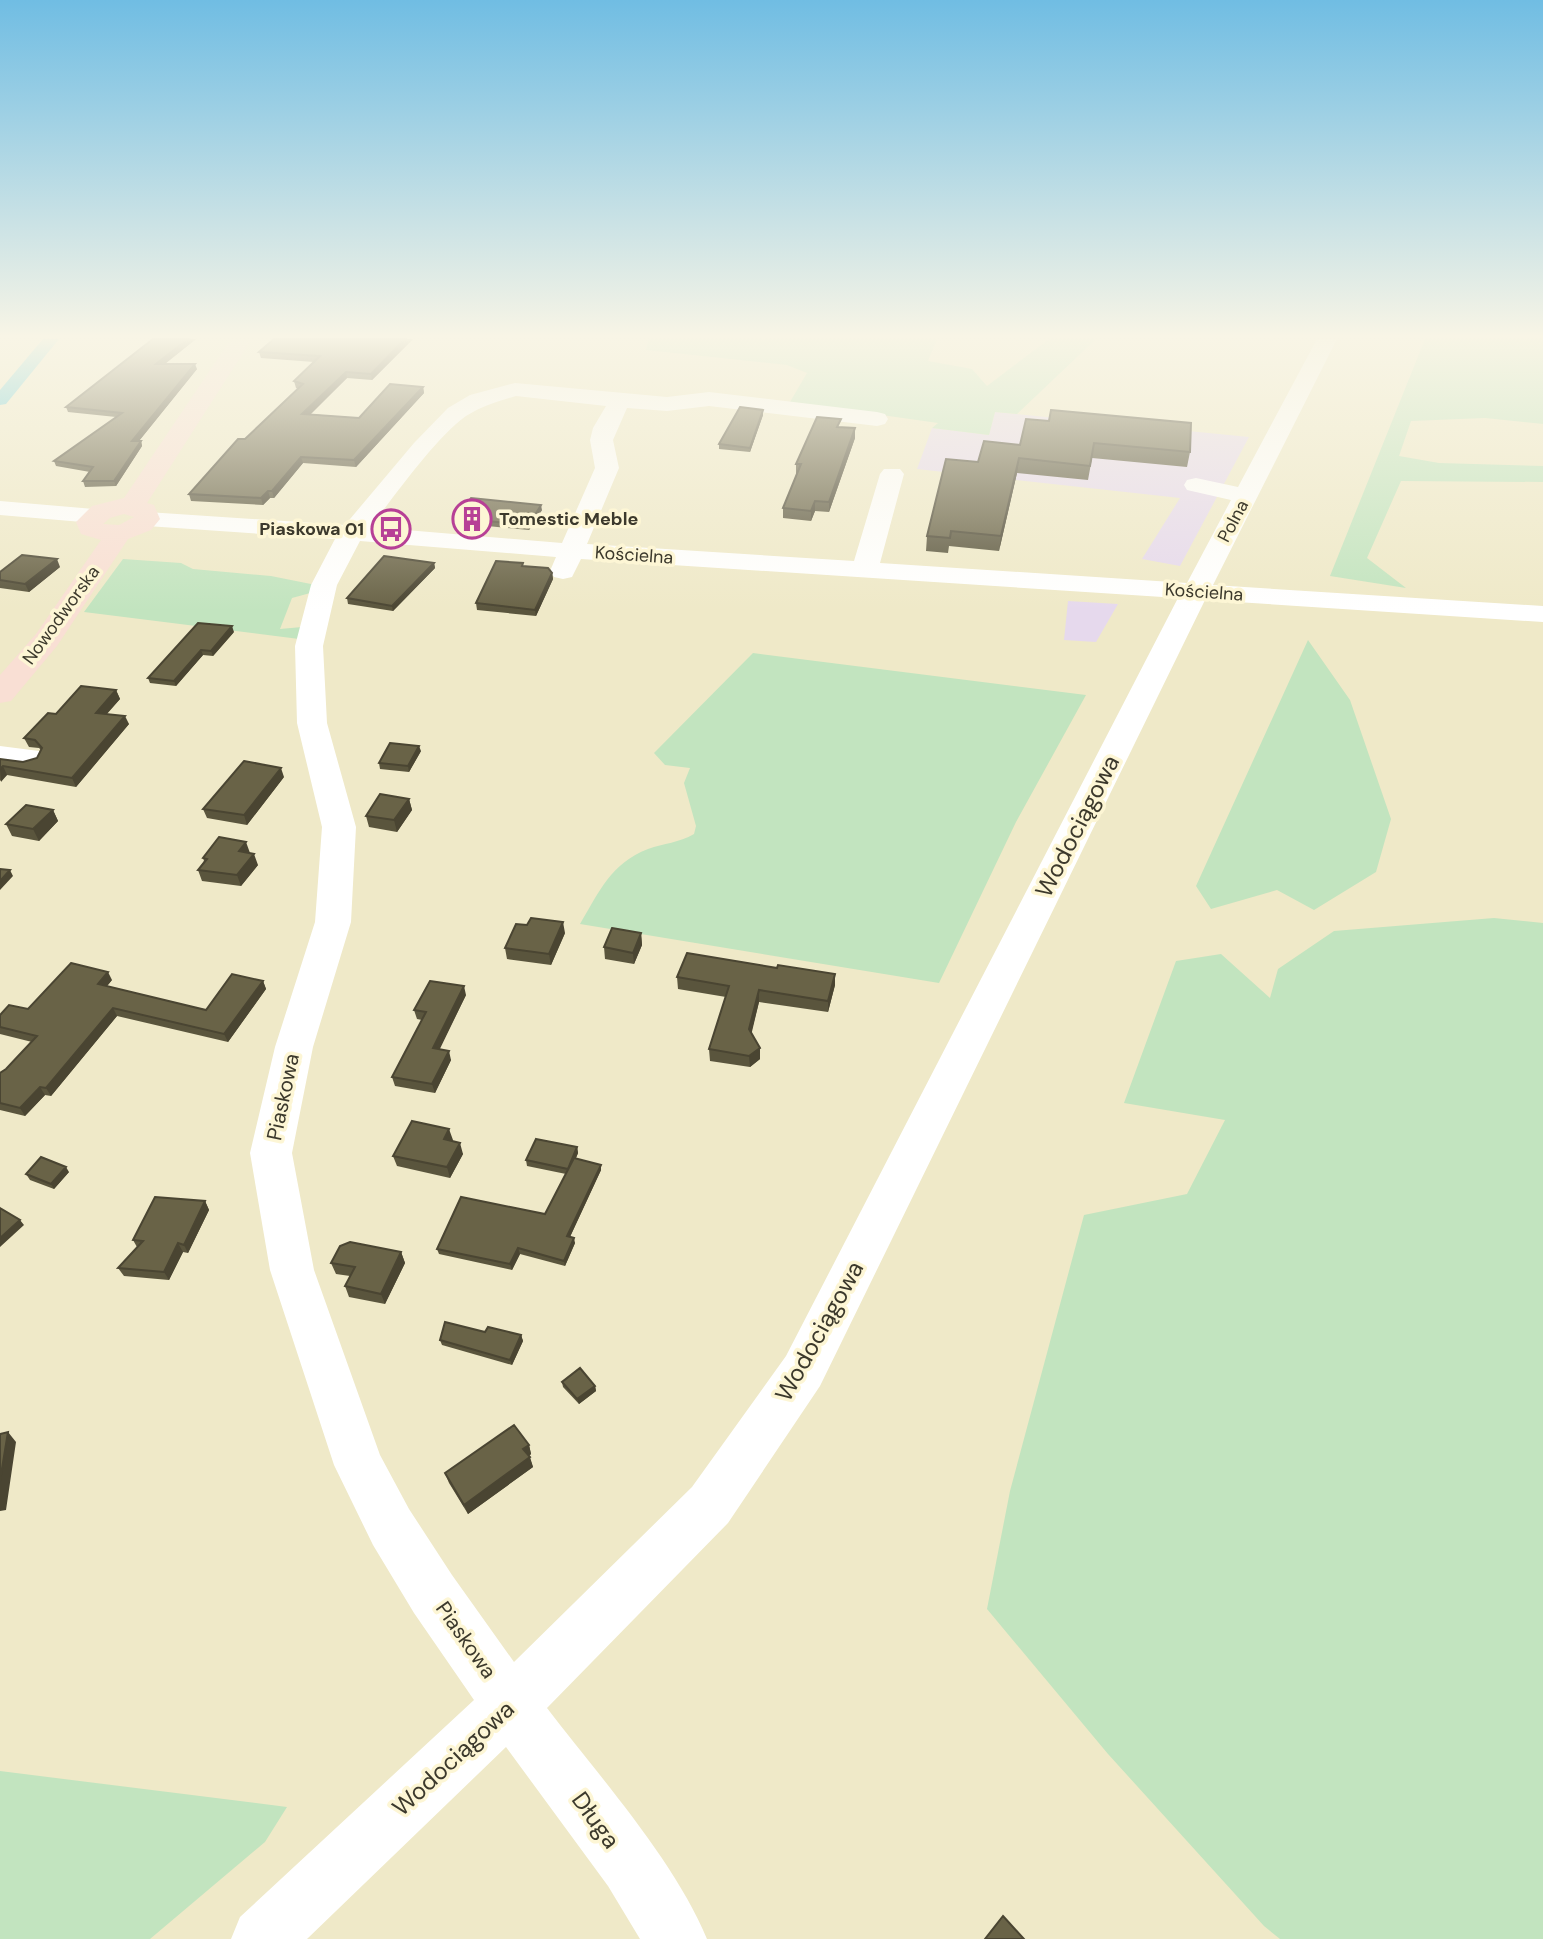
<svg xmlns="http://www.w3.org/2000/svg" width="1543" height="1939" viewBox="0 0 1543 1939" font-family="'DM Sans',sans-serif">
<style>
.industrial{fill:#e6d9ed}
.green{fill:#c2e4bf}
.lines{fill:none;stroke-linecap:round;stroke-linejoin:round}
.canal{fill:#5dcadb;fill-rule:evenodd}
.minor{fill:#fff;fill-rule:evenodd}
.major{fill:#f9dfd4;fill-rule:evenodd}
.wall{fill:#5a553d}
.shaded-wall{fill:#4a4532}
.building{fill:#696347;stroke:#4a4532;stroke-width:2}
.labels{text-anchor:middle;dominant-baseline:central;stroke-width:7;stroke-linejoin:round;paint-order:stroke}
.far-poi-label{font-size:18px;font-weight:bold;fill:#3c392c;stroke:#fdf6d5;text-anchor:start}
.far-street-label{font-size:18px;fill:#3c392c;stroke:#fdf6d5}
.street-label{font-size:21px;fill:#3c392c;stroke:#fdf6d5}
.near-street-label{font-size:24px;fill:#3c392c;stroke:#fdf6d5}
</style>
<rect width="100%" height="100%" fill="#efe9c8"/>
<path class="industrial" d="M 995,412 L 1249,437 L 1180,566 L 1142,559 L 1180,498 L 917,469 L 932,428 L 989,435 Z
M 1068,601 L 1118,604 L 1096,642 L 1064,640 Z"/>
<path class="green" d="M 649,339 L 937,339 L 928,361 L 972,369 L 987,386 L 1049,339 L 1096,339 L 1017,414 L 995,412 L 989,435 L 932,428 L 938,423 L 790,402 L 807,373 L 787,365 L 646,350 Z
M 1425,339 L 1543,339 L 1543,424 L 1485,418 L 1411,421 L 1399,456 L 1439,463 L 1543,466 L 1543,482 L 1401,481 L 1367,558 L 1406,588 L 1330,576 Z
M 123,559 L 181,563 L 193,569 L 271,576 L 316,585 L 314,592 L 292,598 L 280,629 L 302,627 L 299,639 L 84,612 Z
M 1308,640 L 1350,700 L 1391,819 L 1376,872 L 1314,910 L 1277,890 L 1211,909 L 1196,886 Z
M 753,653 L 1086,695 L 1016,822 L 939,983 L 580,924 C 599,892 611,863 648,849 C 664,843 679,843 694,834 L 696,826 L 684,783 L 690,768 L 665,765 L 654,753 Z
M 1494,918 L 1543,923 L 1543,1939 L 1280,1939 L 1264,1926 L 1108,1754 L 987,1609 L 1010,1491 L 1084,1215 L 1187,1194 L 1225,1120 L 1124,1103 L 1176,961 L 1221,954 L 1270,998 L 1278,969 L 1334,931 Z
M 0,1771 L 287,1807 L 265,1842 L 150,1939 L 0,1939 Z"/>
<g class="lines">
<path class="canal" d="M 43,339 L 59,339 L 6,404 L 0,405 L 0,390 Z"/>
<path class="minor" d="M 1317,339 L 1337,339 L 1213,585 L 1543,606 L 1543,622 L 1205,600 L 820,1386 L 728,1523 L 547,1708 C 599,1776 675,1861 707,1939 L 640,1939 L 608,1886 L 506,1747 L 307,1939 L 231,1939 L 240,1917 L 474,1700 L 414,1613 L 373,1545 L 334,1465 L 270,1270 L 250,1153 L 275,1047 L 315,922 L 322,827 L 297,723 L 295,646 L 311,585 L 335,539 L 147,526 L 138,524 L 135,519 L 138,514 L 147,512 L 345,525 L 414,443 L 448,408 L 470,395 L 515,383 L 667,397 L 709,392 L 877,412 L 885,414 L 888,419 L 885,424 L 877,426 L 709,406 L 667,411 L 627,408 L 613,440 L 619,468 L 587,544 L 854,561 L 880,474 L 884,469 L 900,469 L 904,474 L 880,563 L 1187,583 L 1231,500 L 1187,490 L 1184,485 L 1187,480 L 1196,478 L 1238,487 ZM 516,396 L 606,406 L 593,428 L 590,440 L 595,468 L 562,543 L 370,527 C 395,496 435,438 466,416 C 482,406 498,401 516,396 ZM 360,541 L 556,557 L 550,571 L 554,577 L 563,579 L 572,577 L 581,559 L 1178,598 L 786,1356 L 692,1487 L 514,1662 L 452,1575 L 409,1509 L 380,1455 L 314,1270 L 292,1153 L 313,1047 L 351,922 L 356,827 L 327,723 L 323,646 L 337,585 Z
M 0,501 L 94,509 L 103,511 L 106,516 L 103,521 L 94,523 L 0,515 Z
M 0,746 L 39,751 L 44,758 L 39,765 L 28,768 L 0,764 Z"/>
<path class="major" d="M 231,339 L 252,339 L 147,503 L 154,505 L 160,519 L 151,530 L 128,539 L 57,646 L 11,701 L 0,703 L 0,675 L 36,634 L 101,540 L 81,534 L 76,522 L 92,506 L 124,498 ZM 124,514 L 134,517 L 119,525 L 103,524 L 110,518 Z"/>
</g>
<path class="wall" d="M 153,339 L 196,339 L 165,364 L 197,369 L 139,441 L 141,441 L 142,446 L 116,486 L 85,487 L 83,481 L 90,472 L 56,466 L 54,461 L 116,417 L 68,412 L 66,407 Z
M 274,339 L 413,339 L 372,380 L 347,378 L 310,414 L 359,418 L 423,387 L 424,393 L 356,467 L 303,463 L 274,498 L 270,498 L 263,505 L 191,501 L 189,494 L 298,389 L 296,388 L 294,381 L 314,362 L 261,358 L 259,352 Z
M 763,410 L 763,415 L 750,452 L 719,449 L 719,444 Z
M 1049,421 L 1190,452 L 1187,467 L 1092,458 L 1088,480 L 1017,473 L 999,551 L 949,546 L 948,553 L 926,551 L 927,536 L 978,462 L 1020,445 Z
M 840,427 L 855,428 L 855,438 L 829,512 L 815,511 L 811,521 L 783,518 L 783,508 L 797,474 L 796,474 L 796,464 Z
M 542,510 L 529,530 L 457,523 L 456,518 Z
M 434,563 L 435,568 L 393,611 L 348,604 L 347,598 Z
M 524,566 L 552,573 L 553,579 L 536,616 L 477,610 L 476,603 Z
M 60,567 L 29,592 L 0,588 L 0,572 Z
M 234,632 L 213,656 L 203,655 L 176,686 L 150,683 L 148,678 Z
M 116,690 L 120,699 L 107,714 L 129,724 L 76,787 L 7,775 L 0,781 L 0,759 L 23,762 L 37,758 L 41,750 L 39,748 L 29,747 L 24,738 L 56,714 Z
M 421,751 L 409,772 L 380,769 L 379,763 Z
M 284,777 L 247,825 L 207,818 L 203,809 Z
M 409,799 L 412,810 L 397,832 L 369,827 L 366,816 Z
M 53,810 L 58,821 L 39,841 L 12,836 L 6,824 Z
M 203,858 L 258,865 L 241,886 L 202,881 L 198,870 L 204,861 Z
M 565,933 L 551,965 L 507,959 L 505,948 Z
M 641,933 L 642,945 L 634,964 L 605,959 L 604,947 Z
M 677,977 L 835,985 L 828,1012 L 759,1002 L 751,1033 L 760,1048 L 760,1059 L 750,1067 L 710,1061 L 709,1049 L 726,997 L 678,989 Z
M 112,980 L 107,986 L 206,1010 L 263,981 L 266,989 L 228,1042 L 117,1016 L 51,1096 L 45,1095 L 25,1116 L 0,1110 L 0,1073 L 6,1069 L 32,1042 L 0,1034 L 0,1015 L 28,1009 Z
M 466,995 L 439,1049 L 451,1060 L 435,1093 L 395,1086 L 392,1077 L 422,1020 L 417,1019 L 414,1010 Z
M 453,1140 L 452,1141 L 463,1154 L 450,1178 L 397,1166 L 393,1156 Z
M 577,1147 L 578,1153 L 576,1158 L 601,1170 L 570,1237 L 575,1243 L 565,1266 L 520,1254 L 512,1270 L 439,1254 L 437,1249 L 545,1214 L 566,1174 L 527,1166 L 526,1160 Z
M 69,1172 L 54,1189 L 30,1180 L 26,1174 Z
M 205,1201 L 209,1210 L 188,1253 L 183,1252 L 169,1280 L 124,1276 L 118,1268 L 137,1247 L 133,1240 Z
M 401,1252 L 405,1263 L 385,1304 L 349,1297 L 345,1286 L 350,1276 L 336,1274 L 331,1263 Z
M 485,1332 L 521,1335 L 523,1341 L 512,1365 L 442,1345 L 440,1340 Z
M 562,1382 L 595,1386 L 596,1391 L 579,1404 L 563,1387 Z
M 529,1445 L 531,1454 L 529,1456 L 533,1467 L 468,1514 L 449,1483 L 445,1473 Z"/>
<path class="shaded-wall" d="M 188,339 L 196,339 L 158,369 L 156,364 Z
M 405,339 L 413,339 L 372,380 L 371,374 Z
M 195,364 L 197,369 L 134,447 L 132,441 Z
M 346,372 L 347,378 L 304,421 L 302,414 Z
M 423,387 L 424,393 L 356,467 L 354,460 Z
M 763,410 L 763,415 L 750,452 L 750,448 Z
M 855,428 L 855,438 L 829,512 L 829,502 Z
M 141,441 L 142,446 L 116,486 L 114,481 Z
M 301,457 L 303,463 L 274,498 L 272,491 Z
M 1019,458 L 1017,473 L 999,551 L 1001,536 Z
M 268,491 L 270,498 L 263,505 L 261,498 Z
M 815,501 L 815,511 L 811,521 L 811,511 Z
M 541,505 L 542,510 L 529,530 L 529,525 Z
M 57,559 L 60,567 L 29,592 L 25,584 Z
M 434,563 L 435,568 L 393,611 L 392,606 Z
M 552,573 L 553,579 L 536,616 L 535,610 Z
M 232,626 L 234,632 L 213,656 L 211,651 Z
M 201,650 L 203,655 L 176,686 L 174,681 Z
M 116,690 L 120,699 L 100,721 L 96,713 Z
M 125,716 L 129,724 L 76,787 L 72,778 Z
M 419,746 L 421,751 L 409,772 L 408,766 Z
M 3,766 L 7,775 L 1,782 L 0,769 Z
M 281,768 L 284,777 L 247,825 L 244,815 Z
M 409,799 L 412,810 L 397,832 L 394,820 Z
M 53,810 L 58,821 L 39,841 L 33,829 Z
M 246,842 L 250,853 L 239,851 Z
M 254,854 L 258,865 L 241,886 L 237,875 Z
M 10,870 L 13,876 L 0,890 L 0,881 Z
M 563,922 L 565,933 L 551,965 L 549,954 Z
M 641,933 L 642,945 L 634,964 L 633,953 Z
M 108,972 L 112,980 L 102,992 L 98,984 Z
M 835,974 L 835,985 L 828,1012 L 828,1001 Z
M 263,981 L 266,989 L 228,1042 L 224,1034 Z
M 464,986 L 466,995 L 436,1057 L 433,1048 Z
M 759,990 L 759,1002 L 750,1040 L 749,1029 Z
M 113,1008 L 117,1016 L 51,1096 L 46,1088 Z
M 760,1048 L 760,1059 L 750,1067 L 749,1056 Z
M 449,1051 L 451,1060 L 435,1093 L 432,1084 Z
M 40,1087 L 45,1095 L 25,1116 L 20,1108 Z
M 449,1129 L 453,1140 L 448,1150 L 444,1139 Z
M 460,1143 L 463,1154 L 450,1178 L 447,1167 Z
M 577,1147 L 578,1153 L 569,1174 L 568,1169 Z
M 601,1165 L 601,1170 L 568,1241 L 567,1236 Z
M 66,1167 L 69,1172 L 54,1189 L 51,1184 Z
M 205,1201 L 209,1210 L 188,1253 L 184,1245 Z
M 20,1220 L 24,1225 L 0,1247 L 0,1238 Z
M 574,1238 L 575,1243 L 565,1266 L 564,1261 Z
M 178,1243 L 183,1252 L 169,1280 L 164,1272 Z
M 518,1248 L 520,1254 L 512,1270 L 510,1264 Z
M 401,1252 L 405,1263 L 385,1304 L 381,1294 Z
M 521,1335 L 523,1341 L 512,1365 L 510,1360 Z
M 595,1386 L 596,1391 L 579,1404 L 577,1399 Z
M 8,1432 L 16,1442 L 6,1510 L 0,1511 L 0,1481 Z
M 529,1445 L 531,1454 L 526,1458 L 523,1449 Z
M 530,1457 L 533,1467 L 468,1514 L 464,1505 Z"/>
<path class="building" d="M 153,339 L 188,339 L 156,364 L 195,364 L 132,441 L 141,441 L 114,481 L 83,481 L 93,467 L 54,461 L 122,413 L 66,407 Z
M 274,339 L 405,339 L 371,374 L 346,372 L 302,414 L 359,418 L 390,384 L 423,387 L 354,460 L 301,457 L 272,491 L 268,491 L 261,498 L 189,494 L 238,439 L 245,439 L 303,384 L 294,381 L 320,356 L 259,352 Z
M 740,407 L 763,410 L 750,448 L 719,444 Z
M 1051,410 L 1191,423 L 1190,452 L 1094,443 L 1090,466 L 1019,458 L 1001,536 L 951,531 L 950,538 L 927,536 L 946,459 L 978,462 L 984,441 L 1020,445 L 1026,419 L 1049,421 Z
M 817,417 L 841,419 L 837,427 L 855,428 L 829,502 L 815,501 L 811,511 L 783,508 L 801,464 L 796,464 Z
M 471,498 L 541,505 L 529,525 L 456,518 Z
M 22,555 L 57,559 L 25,584 L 0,580 L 0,572 Z
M 384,556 L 434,563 L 392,606 L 347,598 Z
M 496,561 L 523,563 L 522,566 L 548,568 L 552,573 L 535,610 L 476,603 Z
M 198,623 L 232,626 L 211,651 L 201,650 L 174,681 L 148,678 Z
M 81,686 L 116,690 L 96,713 L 125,716 L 72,778 L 3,766 L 0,769 L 0,759 L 23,762 L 37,758 L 42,748 L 35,740 L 24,738 L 48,713 L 56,714 Z
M 390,743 L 419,746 L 408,766 L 379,763 Z
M 244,761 L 281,768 L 244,815 L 203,809 Z
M 380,794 L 409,799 L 394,820 L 366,816 Z
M 26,805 L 53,810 L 33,829 L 6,824 Z
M 219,837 L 246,842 L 239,851 L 254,854 L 237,875 L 198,870 L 207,859 L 203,858 Z
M 0,869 L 10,870 L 0,881 Z
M 531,918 L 563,922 L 549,954 L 505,948 L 516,924 L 527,925 Z
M 612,928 L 641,933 L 633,953 L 604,947 Z
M 687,953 L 777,968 L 778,965 L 835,974 L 828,1001 L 759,990 L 749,1029 L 760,1048 L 749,1056 L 709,1049 L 729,986 L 677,977 Z
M 71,963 L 108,972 L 98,984 L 206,1010 L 232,974 L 263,981 L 224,1034 L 113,1008 L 46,1088 L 40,1087 L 20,1108 L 0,1103 L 0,1073 L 6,1069 L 37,1036 L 0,1027 L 0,1015 L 9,1005 L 28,1009 Z
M 430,981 L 464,986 L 433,1048 L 449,1051 L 432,1084 L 392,1077 L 426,1012 L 414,1010 Z
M 412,1121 L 449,1129 L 444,1139 L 460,1143 L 447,1167 L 393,1156 Z
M 536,1139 L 577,1147 L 568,1169 L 526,1160 Z
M 41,1157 L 66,1167 L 51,1184 L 26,1174 Z
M 574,1158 L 601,1165 L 567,1236 L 574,1238 L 564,1261 L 518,1248 L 510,1264 L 437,1249 L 461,1197 L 545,1214 Z
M 155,1197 L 205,1201 L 184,1245 L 178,1243 L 164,1272 L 118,1268 L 143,1241 L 133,1240 Z
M 0,1208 L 20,1220 L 0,1238 Z
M 350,1242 L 401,1252 L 381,1294 L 345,1286 L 355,1267 L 331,1263 L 340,1246 Z
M 445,1322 L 485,1332 L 488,1327 L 521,1335 L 510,1360 L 440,1340 Z
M 580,1368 L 595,1386 L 577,1399 L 562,1382 Z
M 514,1425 L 529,1445 L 523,1449 L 530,1457 L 464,1505 L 445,1473 Z
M 8,1432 L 0,1481 L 0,1434 Z
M 1003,1916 L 1024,1939 L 985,1939 Z"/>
<linearGradient id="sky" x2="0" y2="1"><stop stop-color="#70bde3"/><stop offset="0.55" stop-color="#f8f5e6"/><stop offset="1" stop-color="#f8f5e6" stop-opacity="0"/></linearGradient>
<rect width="1543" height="611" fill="url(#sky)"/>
<defs>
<g id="building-ring" transform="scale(2.0125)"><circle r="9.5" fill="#fdf6d5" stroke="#b74096" stroke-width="1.5"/><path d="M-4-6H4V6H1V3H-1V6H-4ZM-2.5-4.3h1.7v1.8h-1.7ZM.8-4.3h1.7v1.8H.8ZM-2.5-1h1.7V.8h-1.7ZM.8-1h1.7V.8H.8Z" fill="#b74096"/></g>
<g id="bus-ring" transform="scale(2.0125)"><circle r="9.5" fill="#fdf6d5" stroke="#b74096" stroke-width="1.5"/><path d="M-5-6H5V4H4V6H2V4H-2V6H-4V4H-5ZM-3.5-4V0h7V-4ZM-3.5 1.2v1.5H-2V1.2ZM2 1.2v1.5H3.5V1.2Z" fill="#b74096"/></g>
</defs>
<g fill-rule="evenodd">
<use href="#building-ring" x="472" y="519"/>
<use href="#bus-ring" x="391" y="529"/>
</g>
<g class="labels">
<g class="far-poi-label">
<text x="499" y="519">Tomestic Meble</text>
<text x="364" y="529" text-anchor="end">Piaskowa 01</text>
</g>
<g class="far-street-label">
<text transform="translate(1233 521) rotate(-62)">Polna</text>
<text transform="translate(634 555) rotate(4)">Kościelna</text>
<text transform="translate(1204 592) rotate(4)">Kościelna</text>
<text transform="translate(61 615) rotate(-54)">Nowodworska</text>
</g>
<g class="street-label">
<text transform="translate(283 1097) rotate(-78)">Piaskowa</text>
<text transform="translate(466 1640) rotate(55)">Piaskowa</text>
</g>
<g class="near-street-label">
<text transform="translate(1077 826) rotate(-63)">Wodociągowa</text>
<text transform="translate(819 1331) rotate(-61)">Wodociągowa</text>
<text transform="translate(453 1758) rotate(-43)">Wodociągowa</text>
<text transform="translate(596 1820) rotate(54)">Długa</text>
</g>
</g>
</svg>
